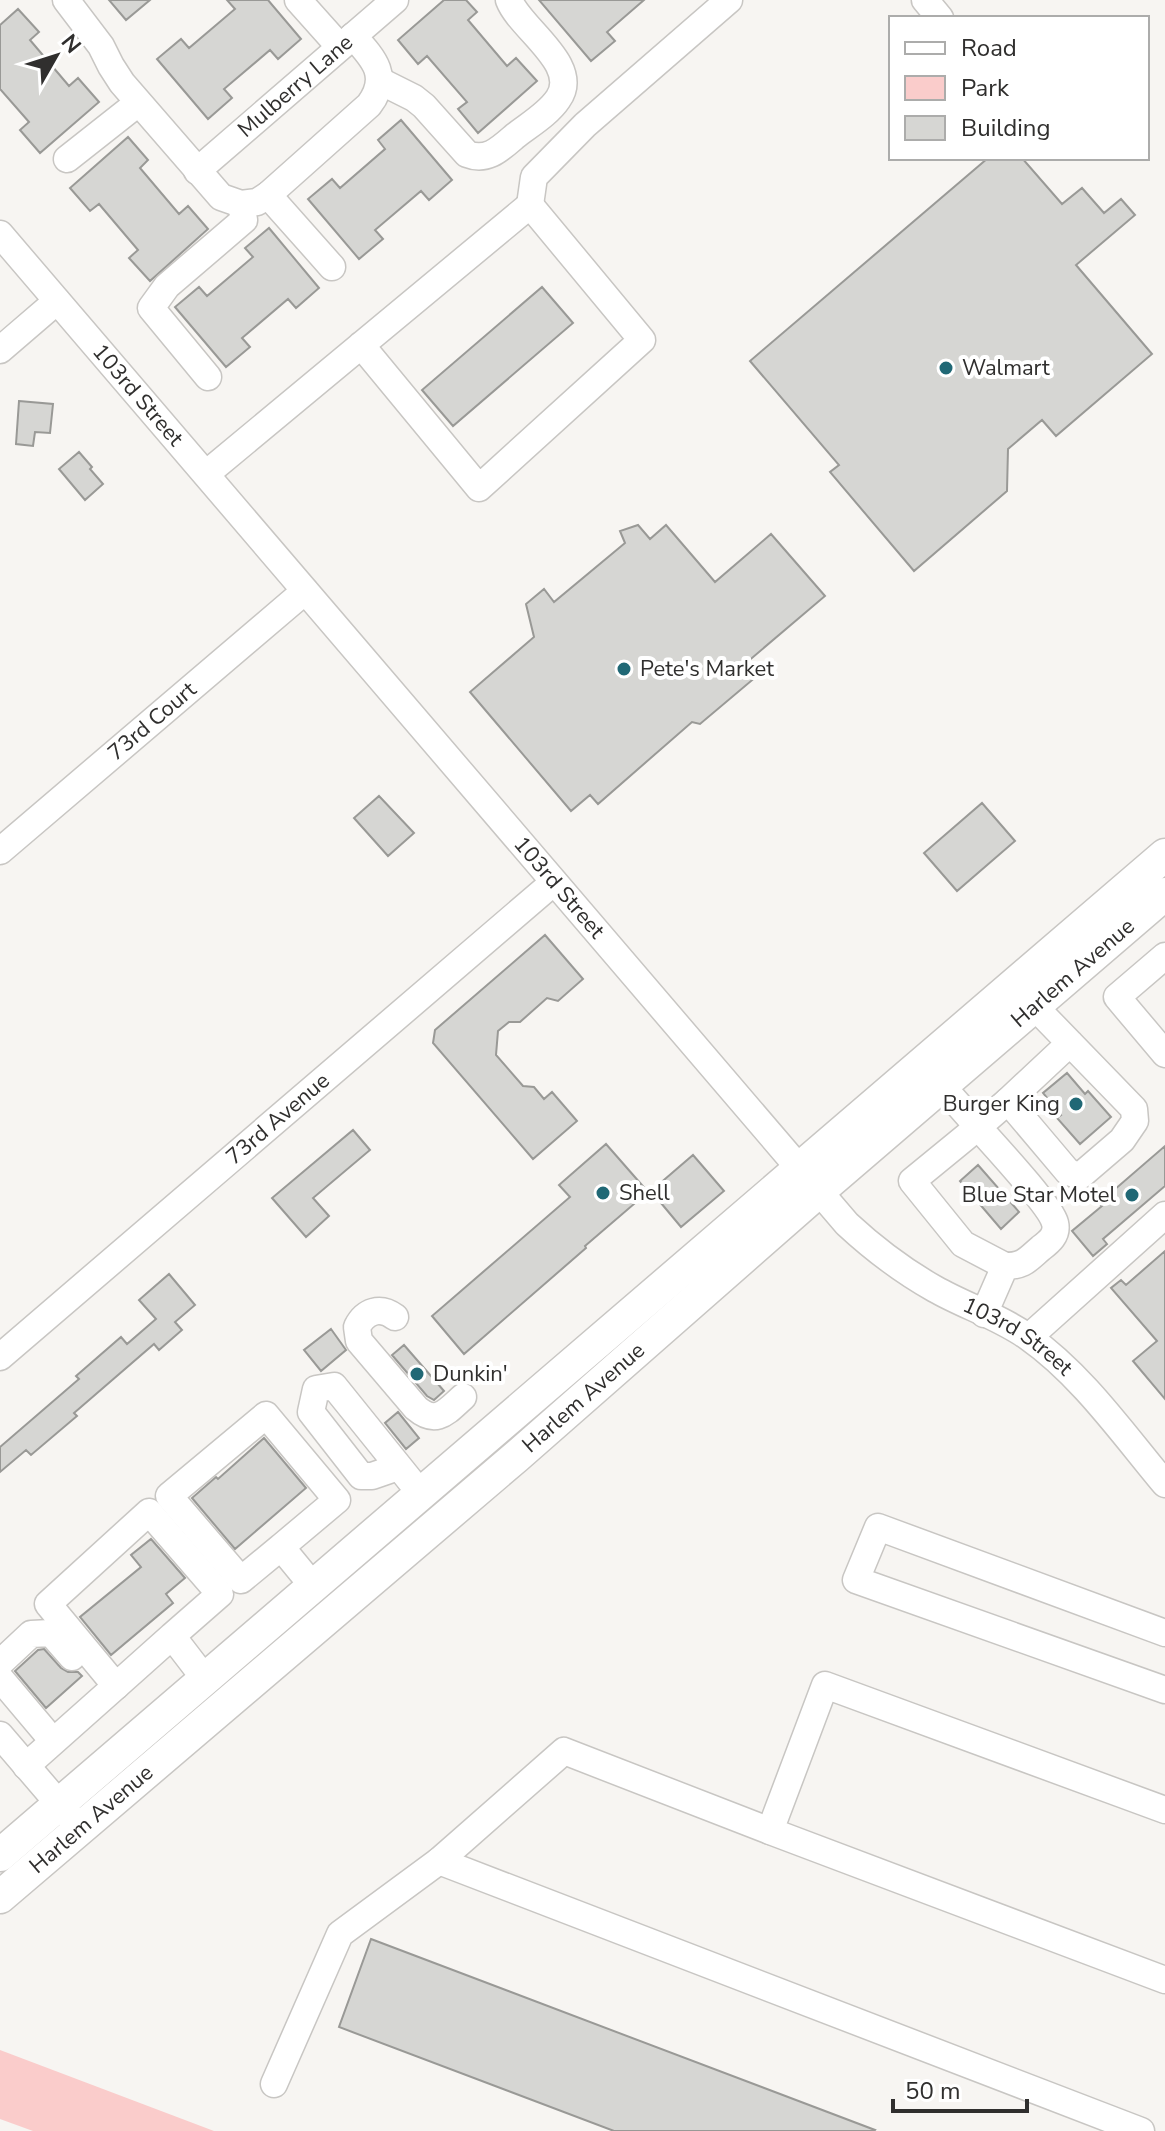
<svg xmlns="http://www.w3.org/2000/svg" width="1165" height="2131" viewBox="0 0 1165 2131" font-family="'Nunito Sans',sans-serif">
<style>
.green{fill:#facccb}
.building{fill:#d6d6d3;stroke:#999996;stroke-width:2}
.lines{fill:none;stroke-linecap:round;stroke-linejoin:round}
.minor-casing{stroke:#c8c6c3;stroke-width:29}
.major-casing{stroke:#c8c6c3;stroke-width:35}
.minor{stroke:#fff;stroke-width:26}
.major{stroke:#fff;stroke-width:32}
.poi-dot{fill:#206875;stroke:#fff;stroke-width:3}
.labels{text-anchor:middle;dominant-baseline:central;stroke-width:8;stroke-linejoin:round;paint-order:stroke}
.street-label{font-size:22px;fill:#302f2e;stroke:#fff}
.poi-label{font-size:22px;fill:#302f2e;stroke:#fff;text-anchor:start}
</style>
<rect width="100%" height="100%" fill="#f7f5f2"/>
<path class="green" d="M 0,2050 L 214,2131 L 33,2131 L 0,2119 Z"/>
<path class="building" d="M 109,0 L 150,0 L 126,20 Z
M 227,0 L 268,0 L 301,39 L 278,59 L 270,50 L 224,89 L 232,98 L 208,119 L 157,59 L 181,39 L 189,48 L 235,9 Z
M 444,0 L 466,0 L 477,12 L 468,20 L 507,66 L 516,58 L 537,81 L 478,133 L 458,109 L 467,102 L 427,56 L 418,64 L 398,40 Z
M 539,0 L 644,0 L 607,32 L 615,41 L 591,61 Z
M 18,9 L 39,32 L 30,40 L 69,86 L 78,78 L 99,102 L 40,153 L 20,130 L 29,122 L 0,89 L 0,25 Z
M 401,120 L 452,180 L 429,200 L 421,191 L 375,230 L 383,239 L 359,259 L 308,199 L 332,179 L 340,188 L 385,149 L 378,140 Z
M 128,137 L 148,160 L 140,168 L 179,214 L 188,206 L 208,229 L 150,281 L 129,258 L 138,250 L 99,204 L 90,211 L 70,188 Z
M 988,158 L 1022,158 L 1062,204 L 1082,188 L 1104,213 L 1121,199 L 1135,215 L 1076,265 L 1152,354 L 1056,436 L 1042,420 L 1008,449 L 1007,491 L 914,571 L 830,472 L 839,465 L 750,361 Z
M 269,228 L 319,288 L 296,308 L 288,299 L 242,338 L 250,347 L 226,367 L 175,307 L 199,287 L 207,296 L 253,257 L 245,248 Z
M 542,287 L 573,323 L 453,426 L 422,390 Z
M 19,401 L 53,404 L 50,433 L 35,432 L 33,446 L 16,444 Z
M 79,452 L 92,467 L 90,469 L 103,484 L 85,500 L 59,469 Z
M 638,525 L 650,539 L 666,525 L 715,582 L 771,534 L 825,596 L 746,663 L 757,676 L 700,724 L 692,722 L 598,804 L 590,795 L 571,811 L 470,692 L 534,637 L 526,604 L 544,589 L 554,602 L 625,543 L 620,531 Z
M 379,796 L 414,833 L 388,856 L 354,818 Z
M 982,803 L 1015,841 L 957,891 L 924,853 Z
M 545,935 L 583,979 L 558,1001 L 547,998 L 520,1022 L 509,1022 L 498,1031 L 496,1055 L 523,1086 L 534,1087 L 544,1099 L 552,1092 L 577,1121 L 533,1159 L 433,1043 L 435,1030 Z
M 1067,1073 L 1085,1094 L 1088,1091 L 1111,1117 L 1080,1144 L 1057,1118 L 1061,1115 L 1043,1093 Z
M 353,1130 L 370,1150 L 313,1198 L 329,1216 L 306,1237 L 272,1198 Z
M 606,1144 L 648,1192 L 585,1246 L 586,1248 L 464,1354 L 432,1316 L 570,1197 L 559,1185 Z
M 1165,1146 L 1165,1186 L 1103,1239 L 1107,1244 L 1093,1256 L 1072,1231 L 1102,1206 L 1099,1203 Z
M 693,1155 L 724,1191 L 681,1227 L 651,1191 Z
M 978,1165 L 1019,1212 L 1001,1229 L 960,1181 Z
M 1165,1251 L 1165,1399 L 1133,1361 L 1157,1341 L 1111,1288 L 1121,1280 L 1126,1285 Z
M 169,1274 L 195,1305 L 175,1322 L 182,1330 L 159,1350 L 154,1344 L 74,1413 L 77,1416 L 31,1455 L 26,1450 L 0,1472 L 0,1447 L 79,1379 L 76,1376 L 121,1337 L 127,1344 L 156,1319 L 139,1300 Z
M 331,1329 L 346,1350 L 321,1371 L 304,1350 Z
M 404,1345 L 444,1391 L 434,1400 L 427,1396 L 392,1355 Z
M 398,1412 L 419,1438 L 406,1449 L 385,1423 Z
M 264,1438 L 306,1488 L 235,1549 L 192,1498 L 216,1477 L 218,1479 Z
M 151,1539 L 185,1578 L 166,1594 L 173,1603 L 111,1655 L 80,1617 L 141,1567 L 131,1555 Z
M 44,1649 L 61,1668 L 68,1672 L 78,1672 L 82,1676 L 46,1708 L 15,1671 L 38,1650 Z
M 371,1939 L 875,2130 L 874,2131 L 614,2131 L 339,2027 Z"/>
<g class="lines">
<g class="minor-casing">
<g id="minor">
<path d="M 66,0 L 101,46 L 111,66 L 122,83 L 221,197 L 241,204 L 257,202 L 268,195 L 369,105 C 391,76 373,58 353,36"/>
<path d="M 298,0 L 340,47"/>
<path d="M 925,0 L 940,18"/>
<path d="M 380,81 L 414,98 L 424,106 L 467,154 C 487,162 500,149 515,136 C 529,125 548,114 558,99 C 582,65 520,29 509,0"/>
<path d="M 67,159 L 138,103"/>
<path id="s1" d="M 197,171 L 395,0"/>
<path d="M 268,195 L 332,267"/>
<path d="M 530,205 L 534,177 L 585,125 L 729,0"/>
<path id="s2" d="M 0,234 L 847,1224 C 874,1249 903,1271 935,1289 C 965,1306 1000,1317 1028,1337 C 1082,1375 1123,1434 1165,1484"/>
<path d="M 0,350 L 57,301"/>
<path d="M 208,377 L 151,308 L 167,286 L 244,220 L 241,204"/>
<path d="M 206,474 L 530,205 L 642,340 L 479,488 L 361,345"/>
<path id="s3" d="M 0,851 L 305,591"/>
<path d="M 1165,956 L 1117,997 L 1165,1054"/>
<path d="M 1034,1006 L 1134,1109 L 1135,1121 L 1122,1140 L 1080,1176 L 1068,1172 L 1008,1101 L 1070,1043"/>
<path d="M 942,1086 L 978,1127 L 912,1181 L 963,1244 L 1005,1266"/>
<path d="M 984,1314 L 1005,1266 C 1024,1266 1027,1260 1041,1248 C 1049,1242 1058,1235 1055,1223 C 1051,1206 993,1144 978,1127 L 1008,1101"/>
<path d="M 395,1317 C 380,1306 365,1311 357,1327 L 359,1341 L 416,1408 C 437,1426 447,1411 463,1397"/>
<path d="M 1029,1337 L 1165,1215"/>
<path id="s4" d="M 0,1357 L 554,882"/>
<path d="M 398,1467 L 372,1476 L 361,1476 L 311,1412 L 316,1389 L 334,1386 L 421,1494"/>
<path d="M 281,1547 L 241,1580 L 169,1496 L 266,1415 L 337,1500 L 281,1547 L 313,1586"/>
<path d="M 1165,1633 L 878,1527 L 856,1580 L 1165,1690"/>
<path d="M 172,1636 L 220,1594 L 149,1512 L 48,1604 L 116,1686 L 172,1636 L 205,1679"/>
<path d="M 0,1663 L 31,1634 L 51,1633 L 72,1657"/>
<path d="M 0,1678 L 53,1741"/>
<path d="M 0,1735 L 72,1819"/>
<path d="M 26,1766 L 116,1686"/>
<path d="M 1165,1810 L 825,1685 L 770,1831 L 1165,1980"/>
<path d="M 439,1861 L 1141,2131"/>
<path d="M 274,2084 L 340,1934 L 439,1861 L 564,1751 L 770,1831"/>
</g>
</g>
<g class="major-casing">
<g id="major">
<path d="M 0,1855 L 1165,855"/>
<path id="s5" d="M 0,1897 L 516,1457 L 819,1191 L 1165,894"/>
</g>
</g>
<use href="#minor" class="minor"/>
<use href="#major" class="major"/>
</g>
<g class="poi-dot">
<circle cx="946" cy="368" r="8"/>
<circle cx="624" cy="669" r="8"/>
<circle cx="1076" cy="1104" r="8"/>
<circle cx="603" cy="1193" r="8"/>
<circle cx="1132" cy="1195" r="8"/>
<circle cx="417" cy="1374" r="8"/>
</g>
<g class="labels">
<g class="street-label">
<text stroke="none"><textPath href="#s1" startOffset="130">Mulberry Lane</textPath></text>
<text stroke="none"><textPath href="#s2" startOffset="212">103rd Street</textPath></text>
<text stroke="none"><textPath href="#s3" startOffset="200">73rd Court</textPath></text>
<text stroke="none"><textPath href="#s2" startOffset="860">103rd Street</textPath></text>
<text stroke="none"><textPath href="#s5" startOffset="1416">Harlem Avenue</textPath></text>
<text stroke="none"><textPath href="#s4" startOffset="366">73rd Avenue</textPath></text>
<text stroke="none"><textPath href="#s2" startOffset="1508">103rd Street</textPath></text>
<text stroke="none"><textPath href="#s5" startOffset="768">Harlem Avenue</textPath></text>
<text stroke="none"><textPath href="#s5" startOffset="120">Harlem Avenue</textPath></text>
</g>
<g class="poi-label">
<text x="962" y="368">Walmart</text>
<text x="640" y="669">Pete's Market</text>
<text x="1060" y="1104" text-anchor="end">Burger King</text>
<text x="619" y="1193">Shell</text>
<text x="1116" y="1195" text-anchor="end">Blue Star Motel</text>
<text x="433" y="1374">Dunkin'</text>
</g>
</g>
<rect x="889" y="16" width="260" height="144" fill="#ffffff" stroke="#acacab" stroke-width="2"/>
<rect x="905" y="42" width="40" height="12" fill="#ffffff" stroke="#acacab" stroke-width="2"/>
<text x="961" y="56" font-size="24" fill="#302f2e">Road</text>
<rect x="905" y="76" width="40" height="24" fill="#facccb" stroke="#acacab" stroke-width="2"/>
<text x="961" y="96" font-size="24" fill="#302f2e">Park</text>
<rect x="905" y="116" width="40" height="24" fill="#d6d6d3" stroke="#acacab" stroke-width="2"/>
<text x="961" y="136" font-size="24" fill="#302f2e">Building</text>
<g transform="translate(56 56) rotate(51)" stroke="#ffffff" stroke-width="6" paint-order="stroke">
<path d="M0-6L14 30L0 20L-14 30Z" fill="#302f2e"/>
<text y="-12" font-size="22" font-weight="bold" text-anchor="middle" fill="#302f2e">N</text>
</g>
<path d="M893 2099v12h134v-12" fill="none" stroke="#302f2e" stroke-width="4"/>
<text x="905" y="2099" font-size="24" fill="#302f2e" stroke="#ffffff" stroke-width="6" paint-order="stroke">50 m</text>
</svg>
